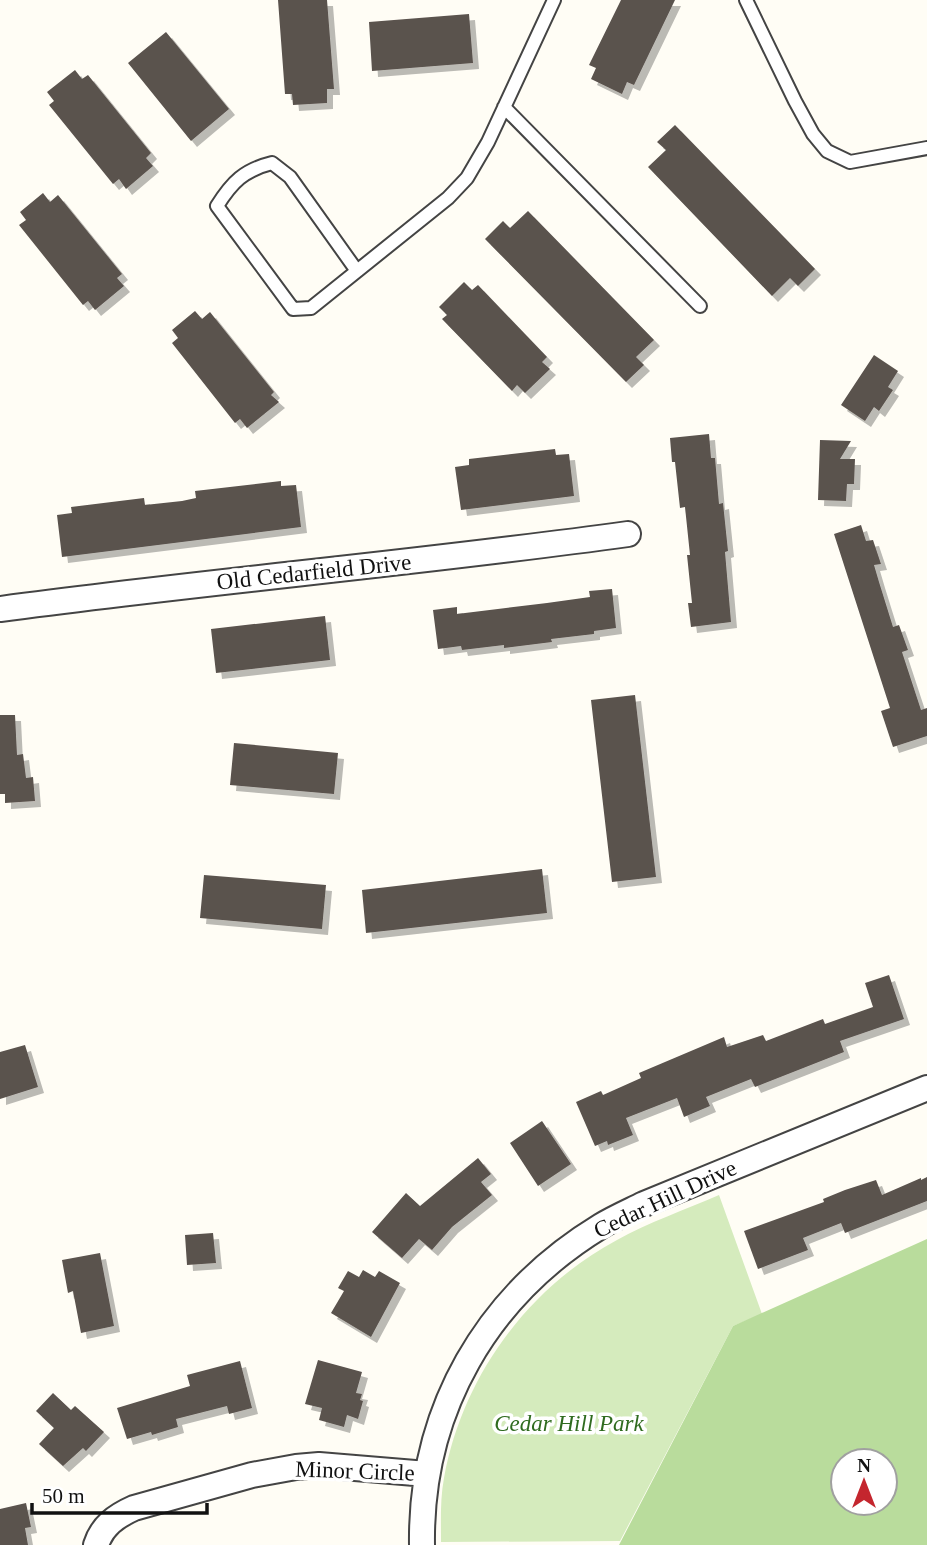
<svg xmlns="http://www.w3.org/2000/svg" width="927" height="1545" viewBox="0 0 927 1545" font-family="'Times New Roman',serif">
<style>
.green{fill:#d5ebbd}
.forest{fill:#b9dc9c;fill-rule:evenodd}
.building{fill:#5a524d;filter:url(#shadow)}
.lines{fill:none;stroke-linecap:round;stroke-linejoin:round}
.service-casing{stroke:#444;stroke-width:16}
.minor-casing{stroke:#444;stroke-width:28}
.service{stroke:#fff;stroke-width:12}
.minor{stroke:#fff;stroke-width:24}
.labels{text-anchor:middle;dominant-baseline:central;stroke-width:7;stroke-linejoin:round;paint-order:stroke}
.street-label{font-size:23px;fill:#111;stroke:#fff}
.park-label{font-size:23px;font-style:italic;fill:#2f6b1f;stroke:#fff}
</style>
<defs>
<filter id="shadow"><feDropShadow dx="6" dy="6" stdDeviation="0" flood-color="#0004"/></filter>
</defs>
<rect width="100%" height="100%" fill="#fffdf5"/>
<path class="green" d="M 719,1195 L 762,1314 L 733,1326 L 620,1541 L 441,1542 C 441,1522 440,1499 444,1478 C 462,1378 527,1288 617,1240 C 649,1222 685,1210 719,1195 Z"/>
<path class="forest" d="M 927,1239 L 927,1545 L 619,1545 L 733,1326 ZM 843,1461 L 885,1461 L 885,1503 L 843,1503 Z"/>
<path class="building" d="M 278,0 L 327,0 L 334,89 L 327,89 L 327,103 L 293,105 L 292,94 L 285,94 Z
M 621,0 L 675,0 L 634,85 L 627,82 L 622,94 L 591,79 L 596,68 L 589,65 Z
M 469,14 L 473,63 L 372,71 L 369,22 Z
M 166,32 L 229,109 L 191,141 L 128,63 Z
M 75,70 L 82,79 L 88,75 L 151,153 L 146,158 L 153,166 L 126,189 L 119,179 L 113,184 L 49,105 L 54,101 L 47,92 Z
M 675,125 L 815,269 L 798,286 L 790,278 L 772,296 L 648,167 L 666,150 L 657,142 Z
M 43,193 L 50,202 L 58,195 L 122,274 L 117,278 L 124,286 L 95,310 L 88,301 L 83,305 L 19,225 L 26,220 L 20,212 Z
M 528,211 L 654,340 L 636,357 L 644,365 L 626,382 L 485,239 L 503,221 L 510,228 Z
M 464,282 L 472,290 L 478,285 L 547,357 L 542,362 L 550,369 L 525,393 L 517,385 L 512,391 L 442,319 L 447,315 L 439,307 Z
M 195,311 L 202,319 L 210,312 L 274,392 L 271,395 L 279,402 L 247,428 L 240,419 L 235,423 L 172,343 L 178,338 L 172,330 Z
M 874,355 L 898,371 L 888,387 L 893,390 L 879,411 L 874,407 L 865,421 L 841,405 Z
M 709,434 L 711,458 L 715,458 L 719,504 L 723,503 L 728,551 L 725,552 L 731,622 L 691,627 L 688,603 L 692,603 L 687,555 L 690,555 L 685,507 L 680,508 L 675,462 L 672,462 L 670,438 Z
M 820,440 L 851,441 L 840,459 L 855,459 L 854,484 L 847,484 L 846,501 L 818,500 Z
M 555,449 L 556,455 L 569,454 L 574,496 L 461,510 L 455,467 L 469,465 L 469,459 Z
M 281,481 L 281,486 L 296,485 L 301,527 L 62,557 L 57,515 L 72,513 L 71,507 L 144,498 L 145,505 L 182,501 L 196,498 L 195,491 Z
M 861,525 L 866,541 L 873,540 L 881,564 L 874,565 L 879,582 L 893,627 L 899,625 L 908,650 L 902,652 L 921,710 L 927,708 L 927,736 L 893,747 L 881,711 L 890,708 L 834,534 Z
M 612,589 L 616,628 L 594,631 L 594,634 L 551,639 L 552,642 L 504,648 L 504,645 L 462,650 L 461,646 L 438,649 L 433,610 L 457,607 L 457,614 L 547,603 L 590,597 L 589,591 Z
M 325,616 L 330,660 L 216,673 L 211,629 Z
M 635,695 L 656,877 L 612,882 L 591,700 Z
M 0,715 L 15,715 L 17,755 L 23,754 L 26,778 L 33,777 L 35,801 L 5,803 L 5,794 L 0,794 Z
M 234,743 L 338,753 L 334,794 L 230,785 Z
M 542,869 L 547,913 L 366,933 L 362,890 Z
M 204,875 L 326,885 L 322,929 L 200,918 Z
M 889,975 L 904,1019 L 840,1041 L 844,1052 L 755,1087 L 751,1079 L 706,1097 L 710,1106 L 684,1117 L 677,1098 L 626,1118 L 633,1135 L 608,1145 L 607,1141 L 595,1146 L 576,1102 L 601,1091 L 603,1095 L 641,1078 L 639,1073 L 724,1037 L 727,1047 L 763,1035 L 766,1041 L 823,1019 L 825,1024 L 873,1007 L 865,983 Z
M 25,1045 L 38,1087 L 0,1099 L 0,1052 Z
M 542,1121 L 571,1164 L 538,1186 L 510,1143 Z
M 478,1158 L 491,1174 L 481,1182 L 492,1195 L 452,1227 L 432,1250 L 419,1239 L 402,1258 L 372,1232 L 406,1193 L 420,1206 Z
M 927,1177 L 927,1201 L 845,1233 L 841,1223 L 803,1238 L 808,1250 L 758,1269 L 744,1231 L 824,1202 L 823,1199 L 845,1190 L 876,1180 L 882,1195 L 921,1178 L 921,1180 Z
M 213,1233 L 216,1263 L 187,1265 L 185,1235 Z
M 100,1253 L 114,1326 L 81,1333 L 73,1291 L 68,1293 L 62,1260 Z
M 363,1270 L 375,1277 L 379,1271 L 400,1283 L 371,1337 L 331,1313 L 344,1291 L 338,1288 L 348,1271 L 359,1277 Z
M 318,1360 L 362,1372 L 356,1393 L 362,1394 L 360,1400 L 363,1401 L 358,1419 L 347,1415 L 344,1427 L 319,1420 L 322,1408 L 305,1404 Z
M 240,1361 L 252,1408 L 229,1414 L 227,1406 L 176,1419 L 178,1427 L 152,1435 L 151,1432 L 127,1439 L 117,1408 L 190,1386 L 187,1375 Z
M 53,1393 L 71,1410 L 75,1406 L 104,1432 L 86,1451 L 83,1448 L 63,1466 L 39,1444 L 54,1428 L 36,1411 Z
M 26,1503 L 31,1527 L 25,1528 L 28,1545 L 0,1545 L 0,1509 Z"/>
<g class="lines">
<g class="service-casing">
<path id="service" d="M 746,0 L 795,101 L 813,134 L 827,151 L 850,162 L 927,148
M 504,107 L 700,306
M 357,271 L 290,177 L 272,163 C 244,170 232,182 217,206 L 293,309 L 311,308 L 448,198 L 467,178 L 488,142 L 554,0"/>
</g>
<g class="minor-casing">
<path id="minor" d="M 0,609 C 209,581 419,563 628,534
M 96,1545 C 102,1526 116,1516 134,1508 L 252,1475 L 296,1467 L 319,1465 L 427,1474
M 422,1545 C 420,1411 486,1296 601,1226 C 614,1218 630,1211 644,1204 L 927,1088"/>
</g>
<use href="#service" class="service"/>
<use href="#minor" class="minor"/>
</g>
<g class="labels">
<g class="street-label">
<text transform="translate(314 572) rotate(-6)">Old Cedarfield Drive</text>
<text transform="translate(665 1199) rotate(-25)">Cedar Hill Drive</text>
<text transform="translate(355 1471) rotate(2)">Minor Circle</text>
</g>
<g class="park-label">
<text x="569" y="1423">Cedar Hill Park</text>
</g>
</g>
<g transform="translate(864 1482)"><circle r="33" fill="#ffffff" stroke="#a0a0a0" stroke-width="2"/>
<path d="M0-5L12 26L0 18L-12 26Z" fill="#c4262e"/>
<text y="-10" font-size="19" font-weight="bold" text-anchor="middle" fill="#111111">N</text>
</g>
<path d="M32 1503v10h175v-10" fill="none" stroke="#111111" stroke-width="3.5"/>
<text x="42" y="1503" font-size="21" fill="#111111" stroke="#ffffff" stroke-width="5" paint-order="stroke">50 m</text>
</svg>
